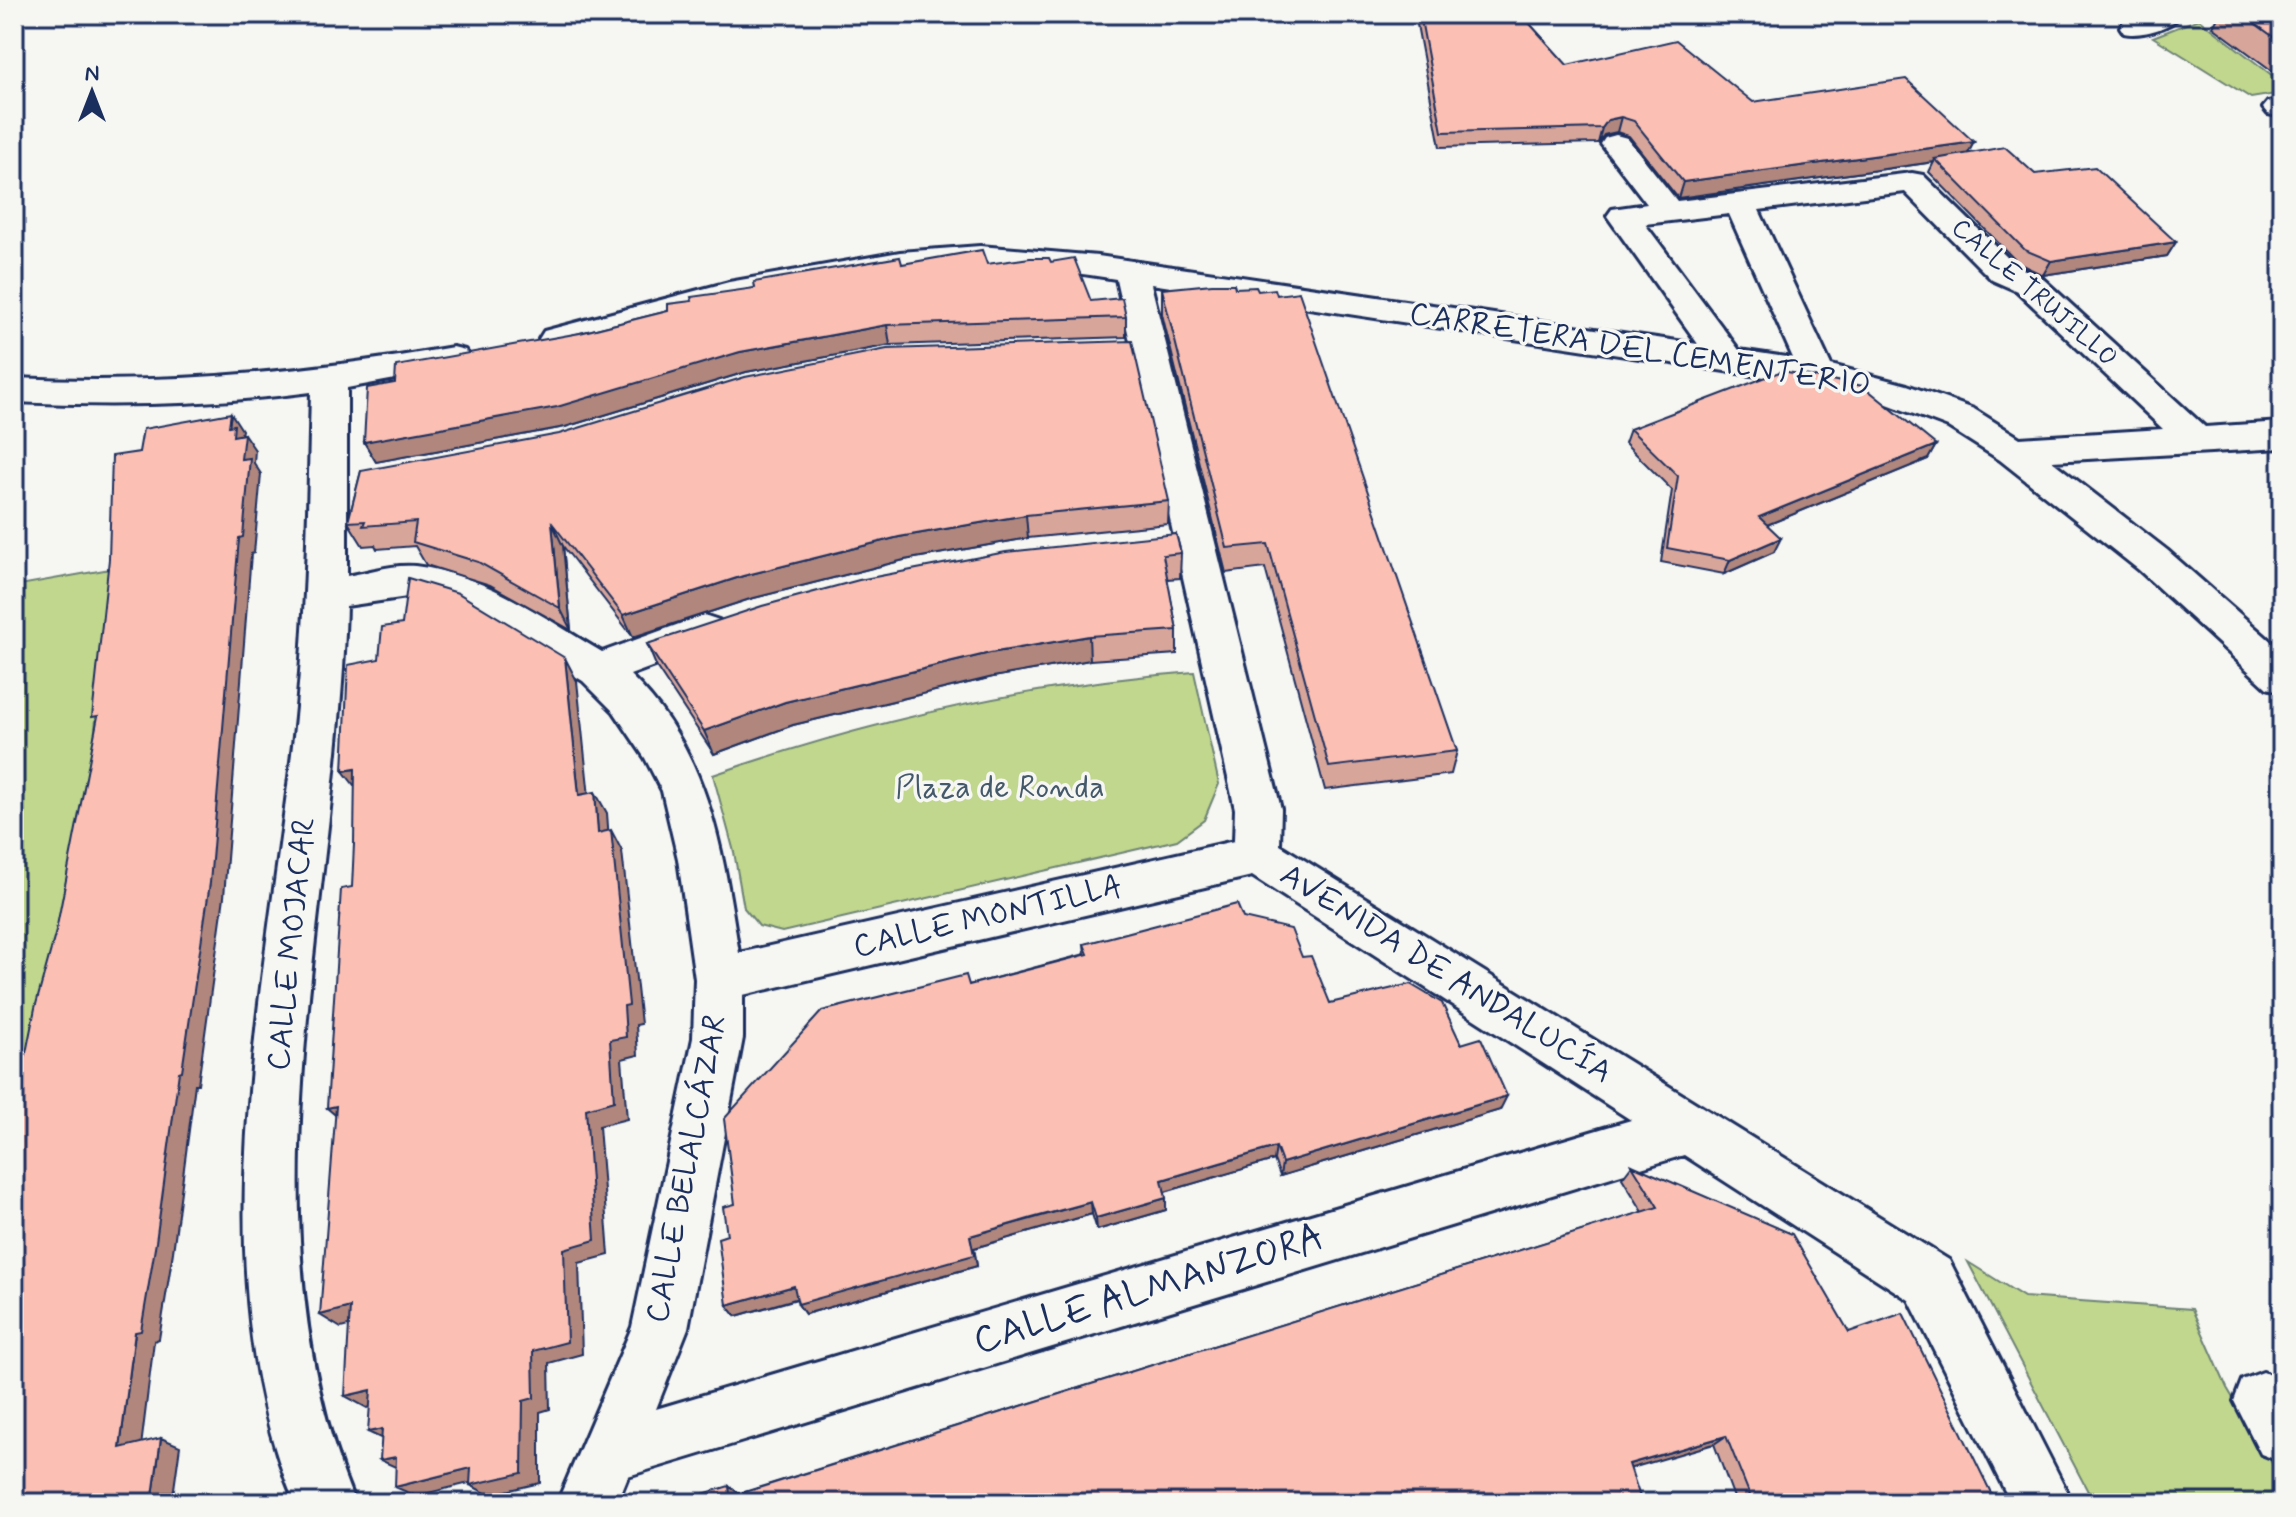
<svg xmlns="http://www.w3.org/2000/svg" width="2296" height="1517" viewBox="0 0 2296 1517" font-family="Mynerve,sans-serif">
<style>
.green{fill:#c0d78d;stroke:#6e8376;stroke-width:2}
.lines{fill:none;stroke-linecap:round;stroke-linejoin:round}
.minor-casing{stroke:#1b2f5e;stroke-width:6}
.minor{fill:#f6f6f2;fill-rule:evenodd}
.wall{fill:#d8a59a;stroke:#1b2f5e;stroke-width:2}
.shaded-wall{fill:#b0867d;stroke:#1b2f5e;stroke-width:2}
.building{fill:#fbc0b3;stroke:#1b2f5e;stroke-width:2}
.labels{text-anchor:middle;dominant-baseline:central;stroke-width:7;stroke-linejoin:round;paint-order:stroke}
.far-street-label{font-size:26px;fill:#1b2f5e;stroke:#f6f6f2}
.street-label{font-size:32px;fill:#1b2f5e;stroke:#f6f6f2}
.park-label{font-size:32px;fill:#44596a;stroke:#f6f6f2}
.near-street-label{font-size:38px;fill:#1b2f5e;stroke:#f6f6f2}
</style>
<rect width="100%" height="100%" fill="#f6f6f2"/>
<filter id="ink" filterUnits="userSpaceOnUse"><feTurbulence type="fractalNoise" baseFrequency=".0125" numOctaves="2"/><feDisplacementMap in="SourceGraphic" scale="16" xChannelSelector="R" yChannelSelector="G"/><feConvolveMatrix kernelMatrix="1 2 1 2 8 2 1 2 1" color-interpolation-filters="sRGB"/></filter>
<g filter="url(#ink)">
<path class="green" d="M 2199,19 L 2282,83 L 2282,93 L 2251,98 L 2153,37 Z
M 110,569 L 89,794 L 14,1134 L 14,586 Z
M 1194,672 L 1219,784 L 1204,820 L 1177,840 L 782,932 L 759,926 L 744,908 L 734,852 L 713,775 C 869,721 1029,684 1194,672 Z
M 1968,1262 L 2024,1297 L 2192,1309 L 2227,1388 L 2282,1480 L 2282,1503 L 2094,1503 Z"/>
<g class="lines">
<g class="minor-casing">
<path id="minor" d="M 2143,14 L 2182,14 C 2172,28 2140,37 2124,33 L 2120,27 L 2124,21 Z
M 2282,99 L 2282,117 L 2268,114 L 2263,108 L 2268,102 Z
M 1616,135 L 1627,138 L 1677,201 L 1912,173 L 1923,175 L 2016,266 L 2041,277 L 2205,427 L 2282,422 L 2282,448 L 2052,461 L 2167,550 L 2282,651 L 2282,692 L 2267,688 L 2139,570 L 2000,460 L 1948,427 L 1882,402 L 1817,385 L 1151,284 L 1281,809 L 1280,845 L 1949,1260 L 2073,1503 L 2011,1503 L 1909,1300 L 1684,1155 L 628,1476 L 617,1503 L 557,1503 L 632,1327 L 693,1038 L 695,979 L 678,859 L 662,791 L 645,758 L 614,712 L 583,681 L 472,614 L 448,604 L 414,596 L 346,606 C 338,899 238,1221 355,1503 L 295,1503 C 197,1272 267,977 294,736 C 307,621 308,508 311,392 C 212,405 113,407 14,402 L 14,378 C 162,385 307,373 453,347 L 465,350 L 471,358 L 465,366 L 347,388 L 347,576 C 369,572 393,564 415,566 C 484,574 543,617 602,652 L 704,615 L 719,620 L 725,631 L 719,642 L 630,675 C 709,750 723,851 739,953 L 1234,841 L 1235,809 L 1116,279 C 1073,272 1020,265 977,266 C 833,271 694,314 556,350 L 544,347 L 539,339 L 544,331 L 729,282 L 900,252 L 980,246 L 1098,256 L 1698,344 L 1607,216 L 1612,209 L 1647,204 L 1601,144 L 1605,138 ZM 1905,192 L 1992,280 L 2017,291 L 2163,429 L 2020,438 L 1974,409 L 1907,385 L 1831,365 L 1759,210 ZM 1729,214 L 1793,358 L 1739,350 L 1645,224 ZM 1252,876 L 1631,1120 L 656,1409 L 688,1328 L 743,1038 L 743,995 Z
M 2263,1372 L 2282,1380 L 2282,1462 L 2261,1454 L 2234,1401 L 2242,1380 Z"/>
</g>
<use href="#minor" class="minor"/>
</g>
<path class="wall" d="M 1415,14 L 1521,14 L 1567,65 L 1753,102 L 1974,142 L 1968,153 L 2035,174 L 2176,242 L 2167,256 L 2043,275 L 2018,263 L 1929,172 L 1934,162 L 1678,198 L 1629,136 L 1617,132 L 1604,135 L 1598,143 L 1440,147 Z
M 2220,14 L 2282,14 L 2282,78 L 2213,27 Z
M 1051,262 L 1091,301 L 1126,317 L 1126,337 L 890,345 L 746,372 L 565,427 L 376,462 L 364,442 L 395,383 L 580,333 L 668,311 L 692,301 L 755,288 L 902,264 L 987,264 Z
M 1235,288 L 1457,751 L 1451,774 L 1325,790 L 1265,568 L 1226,573 L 1162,314 L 1162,289 Z
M 1630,429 L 1936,445 L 1928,459 L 1767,525 L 1774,552 L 1724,574 L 1661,562 L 1672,490 L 1625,443 Z
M 361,471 L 1169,501 L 1168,524 L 1028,538 L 904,560 L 750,599 L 633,637 L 563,546 L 571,630 L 490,585 L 426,565 L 415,546 L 377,549 L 375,545 L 363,546 L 348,522 Z
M 1176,534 L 1181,553 L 1180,578 L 1167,579 L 1177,630 L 1177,654 L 1090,660 L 993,677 L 793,725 L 714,754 L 657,668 L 647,644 Z
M 1243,918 L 1302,957 L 1330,1003 L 1461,1044 L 1500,1110 L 1280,1176 L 1274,1160 L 1218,1176 L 1165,1192 L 1166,1210 L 1097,1230 L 1092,1214 L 974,1248 L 977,1266 L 805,1314 L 798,1304 L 797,1299 L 736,1316 L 727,1235 L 735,1204 L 969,985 L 1085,954 L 1084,944 Z
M 1632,1165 L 1849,1332 L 1996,1503 L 1736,1503 L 1714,1444 L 673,1503 L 738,1493 L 738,1494 L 1643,1212 L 1622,1178 Z"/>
<path class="shaded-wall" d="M 1621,117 L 1617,132 L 1604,135 L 1598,143 L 1602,128 L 1608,120 Z
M 1974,142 L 1966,157 L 1935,159 L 1934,162 L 1678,198 L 1683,182 Z
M 2176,242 L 2167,256 L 2043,275 L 2051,261 Z
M 887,325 L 890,345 L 746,372 L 565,427 L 376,462 L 364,442 L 740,352 Z
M 231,413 L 242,430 L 241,435 L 244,434 L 255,450 L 254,463 L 261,474 L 254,553 L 251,554 L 224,897 L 198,1084 L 195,1084 L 173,1252 L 159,1339 L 154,1341 L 140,1455 L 120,1448 L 239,538 L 241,459 L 229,426 Z
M 1936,445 L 1928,459 L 1752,531 L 1759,517 Z
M 1026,515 L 1028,538 L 904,560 L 750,599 L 633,637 L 623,615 L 743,576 L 899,537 Z
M 552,523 L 563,546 L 571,630 L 560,608 Z
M 1781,538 L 1774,552 L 1724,574 L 1730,560 Z
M 1089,636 L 1090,660 L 993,677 L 793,725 L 714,754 L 704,731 L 785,702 L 990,653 Z
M 565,658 L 577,681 L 591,816 L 579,795 Z
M 355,769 L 360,793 L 343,771 Z
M 595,792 L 607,813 L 610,854 L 598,833 Z
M 611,830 L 622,851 L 641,1024 L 636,1025 L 638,1055 L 622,1059 L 627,1119 L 599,1126 L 609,1255 L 579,1263 L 582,1354 L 549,1363 L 550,1409 L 540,1412 L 540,1483 L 489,1495 L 470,1485 L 523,1401 L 533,1351 L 564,1249 L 586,1109 L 610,1040 Z
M 1507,1096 L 1500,1110 L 1280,1176 L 1282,1163 Z
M 336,1106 L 347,1125 L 327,1108 Z
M 1276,1147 L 1274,1160 L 1161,1193 L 1162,1180 Z
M 1166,1198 L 1166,1210 L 1097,1230 L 1096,1218 Z
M 1091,1202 L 1092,1214 L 974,1248 L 977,1266 L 805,1314 L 798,1304 L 970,1236 Z
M 794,1286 L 802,1297 L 736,1316 L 727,1305 Z
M 350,1307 L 371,1320 L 341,1328 L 320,1315 Z
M 371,1390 L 392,1401 L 367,1408 L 345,1396 Z
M 382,1429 L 389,1442 L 368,1432 Z
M 1726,1436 L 1714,1444 L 1618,1472 L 1629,1464 Z
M 161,1438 L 180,1446 L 172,1503 L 152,1503 Z
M 396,1457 L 402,1470 L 380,1460 Z
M 471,1468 L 490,1478 L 416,1496 L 395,1487 Z
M 729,1486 L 738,1493 L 739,1503 L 730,1497 Z"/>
<path class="building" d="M 1420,14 L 1521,14 L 1567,65 L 1676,40 L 1753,102 L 1906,79 L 1974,142 L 1683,182 L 1634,121 L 1621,117 L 1608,120 L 1602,128 L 1442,132 Z
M 2242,14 L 2282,14 L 2282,43 Z
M 2005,147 L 2035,174 L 2095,167 L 2176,242 L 2051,261 L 2025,250 L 1935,159 Z
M 982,250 L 987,264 L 1030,258 L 1049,258 L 1051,262 L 1074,258 L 1091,301 L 1122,298 L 1126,317 L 887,325 L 740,352 L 557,407 L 364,442 L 367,388 L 395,383 L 396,366 L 580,333 L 668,311 L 668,304 L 692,301 L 691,297 L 755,288 L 754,282 L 900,257 L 902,264 Z
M 1212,284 L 1234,284 L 1235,288 L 1256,287 L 1258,291 L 1275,289 L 1277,295 L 1299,292 L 1457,751 L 1329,767 L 1268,544 L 1227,548 L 1162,289 Z
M 1132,341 L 1169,501 L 1026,515 L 899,537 L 743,576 L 623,615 L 552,523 L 560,608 L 478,562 L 413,542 L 416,522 L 363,526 L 365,521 L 348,522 L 361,471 L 559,434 L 745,377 L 887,349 Z
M 1782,371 L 1863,386 L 1936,445 L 1759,517 L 1781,538 L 1730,560 L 1667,548 L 1678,476 L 1630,429 Z
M 231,413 L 229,426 L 234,425 L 233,436 L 244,434 L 241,459 L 250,458 L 243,537 L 239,538 L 210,883 L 182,1071 L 179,1072 L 156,1242 L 141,1331 L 135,1332 L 120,1448 L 161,1438 L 152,1503 L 14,1503 L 14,1113 L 35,1008 L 56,931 L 98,716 L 92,717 L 109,559 L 112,456 L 139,452 L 143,429 Z
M 1176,534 L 1181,553 L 1163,555 L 1177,630 L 1089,636 L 990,653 L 785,702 L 704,731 L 647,644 L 762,606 L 859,580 L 1006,552 Z
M 408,578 L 458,593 L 565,658 L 579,795 L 595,792 L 598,833 L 611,830 L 629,1005 L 624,1006 L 626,1037 L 610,1040 L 614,1101 L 586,1109 L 595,1240 L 564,1249 L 567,1342 L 533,1351 L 534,1398 L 523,1401 L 522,1473 L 470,1485 L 471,1468 L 395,1487 L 396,1457 L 380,1460 L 382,1429 L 368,1432 L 371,1390 L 345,1396 L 350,1307 L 320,1315 L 336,1106 L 327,1108 L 341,889 L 352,887 L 354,844 L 355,769 L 343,771 L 348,665 L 379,659 L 382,627 L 402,624 Z
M 1237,904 L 1243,918 L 1291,929 L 1302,957 L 1311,956 L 1330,1003 L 1410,984 L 1442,1003 L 1461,1044 L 1481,1038 L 1507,1096 L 1282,1163 L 1276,1147 L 1220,1163 L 1162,1180 L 1166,1198 L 1096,1218 L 1091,1202 L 1032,1218 L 970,1236 L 974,1255 L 798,1304 L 794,1286 L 727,1305 L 718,1238 L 727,1235 L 723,1207 L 735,1204 L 724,1119 L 822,1011 L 966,975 L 969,985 L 1088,954 L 1084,944 Z
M 1632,1165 L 1792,1234 L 1849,1332 L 1903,1313 L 1996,1503 L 1753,1503 L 1726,1436 L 1629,1464 L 1642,1503 L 673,1503 L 729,1486 L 730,1497 L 1658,1207 Z"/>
</g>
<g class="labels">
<g class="far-street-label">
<text transform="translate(2034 293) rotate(41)">CALLE TRUJILLO</text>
</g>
<g class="street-label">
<text transform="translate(1640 350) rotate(9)">CARRETERA DEL CEMENTERIO</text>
<text transform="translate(988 917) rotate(-13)">CALLE MONTILLA</text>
<text transform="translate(292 944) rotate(-84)">CALLE MOJACAR</text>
<text transform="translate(1446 974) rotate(32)">AVENIDA DE ANDALUCÍA</text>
<text transform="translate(687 1169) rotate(-79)">CALLE BELALCÁZAR</text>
</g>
<g class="park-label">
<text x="1000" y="788">Plaza de Ronda</text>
</g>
<g class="near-street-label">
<text transform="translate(1149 1290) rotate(-17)">CALLE ALMANZORA</text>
</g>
</g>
<rect width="2296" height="1517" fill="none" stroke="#f6f6f2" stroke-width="48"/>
<rect x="24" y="24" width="2248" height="1469" fill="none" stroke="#1b2f5e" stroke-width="3" filter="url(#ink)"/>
<g transform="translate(92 92)" stroke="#f6f6f2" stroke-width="6" paint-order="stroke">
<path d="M0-6L14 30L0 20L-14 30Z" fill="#1b2f5e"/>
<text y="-12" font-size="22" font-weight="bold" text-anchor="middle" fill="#1b2f5e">N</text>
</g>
</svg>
